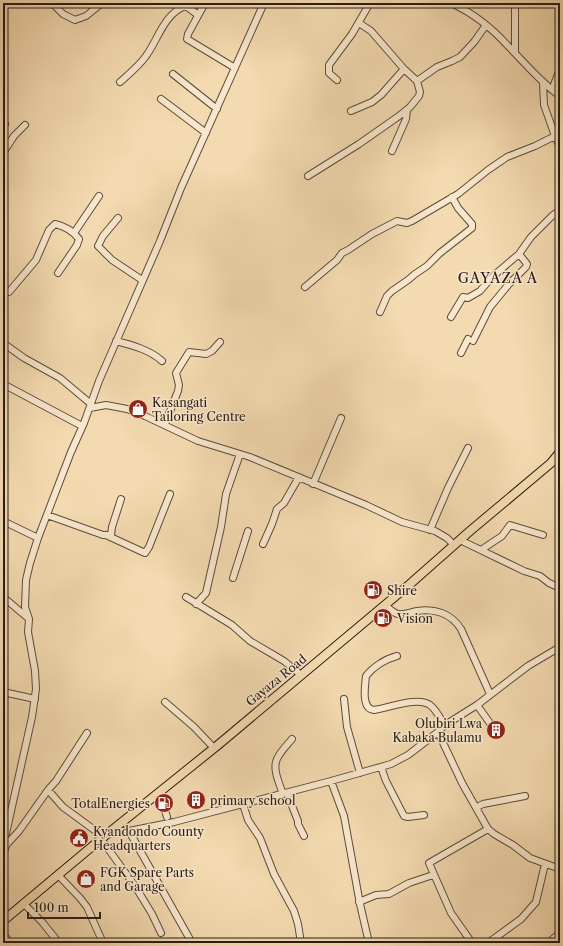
<svg xmlns="http://www.w3.org/2000/svg" width="563" height="946" viewBox="0 0 563 946" font-family="'Libre Caslon Text',serif">
<style>
.lines{fill:none;stroke-linecap:round;stroke-linejoin:round}
.minor-casing{stroke:#5c4c3c;stroke-width:8}
.major-casing{stroke:#291c16;stroke-width:10}
.minor{stroke:#f8e7cc;stroke-width:6}
.major{stroke:#f4dab0;stroke-width:8}
.labels{text-anchor:middle;dominant-baseline:central;stroke-width:3;stroke-linejoin:round;paint-order:stroke}
.poi-label{font-size:12px;fill:#291c16;stroke:#f8e7cc;text-anchor:start}
.street-label{font-size:12px;fill:#291c16;stroke:#f8e7cc}
.quarter-label{font-size:14px;letter-spacing:1px;fill:#291c16;stroke:#f8e7cc}
</style>
<rect width="100%" height="100%" fill="#f4dab0"/>
<filter id="stains"><feTurbulence type="fractalNoise" baseFrequency=".005" numOctaves="4"/><feColorMatrix values="0 0 0 0 .2 0 0 0 0 .09 0 0 0 0 .02 0 0 0 .5 -.17"/></filter>
<radialGradient id="worn" r=".72"><stop offset=".6" stop-color="#630" stop-opacity="0"/><stop offset="1" stop-color="#630" stop-opacity=".3"/></radialGradient>
<g class="lines">
<g class="minor-casing">
<path id="minor" d="M 52,3 L 63,14 L 75,20 L 86,16 L 102,3
M 205,3 L 188,34 L 187,39 L 235,68
M 451,3 C 473,13 493,29 509,47 C 526,64 540,82 560,96
M 515,3 L 515,53
M 173,74 L 217,109
M 337,80 L 329,73 L 329,65 L 352,34 L 370,3
M 417,81 L 437,67 L 452,61 L 460,57 L 474,42 L 486,25
M 120,82 C 129,74 139,66 146,56 C 158,40 164,13 186,6 L 198,15
M 543,83 L 544,105 L 555,136 L 560,147
M 552,90 L 560,69
M 161,99 L 206,133
M 351,111 L 372,102 L 381,95 L 404,69
M 3,127 L 5,124
M 392,151 L 406,119 L 407,110
M 3,153 L 14,136 L 25,125
M 308,176 L 359,144 L 399,116 L 410,107 L 419,96 L 420,92 L 417,81 L 404,69 L 371,31 L 359,23
M 118,218 L 103,236 L 98,246 L 112,260 L 142,280
M 74,233 L 99,196
M 305,287 L 337,260 L 342,253 L 348,250 L 372,234 L 397,221 L 407,223 L 412,221 L 458,194 L 488,170 L 507,157 L 535,146 L 555,136
M 3,292 L 9,292 L 36,260 L 49,230 L 55,224 C 64,226 73,231 79,239 L 77,245 L 58,273
M 380,312 L 387,296 L 392,291 L 408,280 L 415,274 L 427,266 L 440,253 L 472,228 L 472,224 L 458,208 L 452,197
M 451,317 L 463,297 L 468,298 L 480,291 L 492,277 L 519,254 L 531,237 L 552,216 L 556,213 L 560,214
M 116,341 C 132,345 150,350 162,361
M 473,341 L 490,307 L 509,284 L 526,267 L 527,264 L 519,254
M 3,343 L 24,358 L 60,378 L 91,404
M 461,353 L 468,339
M 3,384 L 82,426
M 90,408 L 106,405 L 127,409 L 145,416 L 198,441 L 250,457 L 366,505 L 402,522 L 435,531 L 447,538 L 454,545
M 165,424 L 178,391 L 179,385 L 176,373 L 189,352 L 206,354 L 212,351 L 220,342
M 313,484 L 341,418
M 47,515 L 103,535 L 111,535 L 112,527 L 121,499
M 3,521 L 38,538
M 430,530 L 448,488 L 468,448
M 106,535 L 145,553 L 149,547 L 170,494
M 460,540 L 524,571 L 540,576 L 549,583 L 560,588
M 263,544 L 272,524 L 277,509 L 284,503 L 299,477
M 481,550 L 502,536 L 510,525 L 543,535
M 233,578 L 248,531
M 3,597 L 28,618
M 186,597 L 232,625 L 250,641 L 284,661 L 301,675
M 196,604 L 206,593 L 221,527 L 226,494 L 240,454
M 385,605 C 389,608 393,613 398,614 C 404,615 411,612 417,611 C 434,608 451,613 461,629 L 490,694
M 397,656 C 385,659 373,667 366,676 C 365,686 361,709 374,710 C 389,708 418,696 430,705 C 436,709 440,719 445,725
M 3,692 L 35,699
M 344,699 L 347,727 L 360,773
M 165,702 L 194,727 L 214,748
M 477,705 L 492,726
M 438,732 L 462,783 L 488,829 L 494,834 L 513,845 L 530,858 L 560,869
M 381,767 L 386,781 L 404,816 L 408,817 L 424,815
M 331,781 L 344,816 L 360,904 L 369,943
M 48,790 L 63,807 L 104,837
M 287,793 L 298,821 L 298,824 L 304,836
M 283,794 C 280,785 272,769 277,759 C 280,752 287,745 292,739
M 154,797 L 163,804 L 167,817
M 243,804 L 248,820 L 260,838 L 274,874 L 294,911 L 298,924 L 301,943
M 477,807 L 483,804 L 525,796
M 112,831 L 129,831 L 174,822 L 331,781 L 391,764 L 408,755 L 438,732 L 445,725 L 477,705 L 528,666 L 560,647
M 129,831 L 192,943
M 101,839 L 135,886 L 152,914 L 161,933
M 3,847 L 32,717 L 36,689 L 35,671 L 28,632 L 29,619 L 25,607 L 26,580 L 30,563 L 38,538 L 71,452 L 84,423 L 99,381 L 160,241 L 181,188 L 264,3
M 3,853 L 7,844 L 19,831 L 48,790 L 56,781 L 87,733
M 58,875 L 80,898 L 87,907 L 103,943
M 359,902 L 376,895 L 389,894 L 409,883 L 433,875
M 23,903 L 42,922 L 59,943
M 3,934 L 10,943
M 472,943 L 451,913 L 429,863 L 488,829
M 488,943 L 521,919 L 536,902 L 545,864
M 548,943 L 560,933"/>
</g>
<g class="major-casing">
<path id="major" d="M 3,921 L 101,839 L 218,745 L 410,584 L 470,531 L 551,463 L 560,452"/>
</g>
<use href="#minor" class="minor"/>
<use href="#major" class="major"/>
</g>
<defs>
<g id="shop-disc" transform="scale(1)"><circle r="9.5" fill="#8f2418" stroke="#f8e7cc"/><path d="M-5-2.5h2.3a2.7 3.5 0 0 1 5.4 0H5L5.5 6h-11ZM-1.5-2.5h3a1.5 2.3 0 0 0-3 0Z" fill="#fff"/></g>
<g id="fuel-disc" transform="scale(1)"><circle r="9.5" fill="#8f2418" stroke="#f8e7cc"/><path d="M-5.5-6h7V0h2V4h1.3V-2.5L3-4.5l.8-.8L6-3V5H2.5V1h-1V6h-7ZM-4.2-4.7v3.2H.2V-4.7Z" fill="#fff"/></g>
<g id="building-disc" transform="scale(1)"><circle r="9.5" fill="#8f2418" stroke="#f8e7cc"/><path d="M-4-6H4V6H1V3H-1V6H-4ZM-2.5-4.3h1.7v1.8h-1.7ZM.8-4.3h1.7v1.8H.8ZM-2.5-1h1.7V.8h-1.7ZM.8-1h1.7V.8H.8Z" fill="#fff"/></g>
<g id="civic-disc" transform="scale(1)"><circle r="9.5" fill="#8f2418" stroke="#f8e7cc"/><path d="M-.6-6.5H3V-4.5H.6V-3L4-1V1h2V6H-6V1h2V-1L-.6-3ZM-1.2 2.5V6h2.4V2.5Z" fill="#fff"/></g>
</defs>
<g fill-rule="evenodd">
<use href="#shop-disc" x="138" y="409"/>
<use href="#fuel-disc" x="373" y="590"/>
<use href="#fuel-disc" x="383" y="618"/>
<use href="#building-disc" x="496" y="730"/>
<use href="#building-disc" x="196" y="800"/>
<use href="#fuel-disc" x="164" y="803"/>
<use href="#civic-disc" x="79" y="838"/>
<use href="#shop-disc" x="86" y="879"/>
</g>
<g class="labels">
<g class="poi-label">
<text x="152" y="402">Kasangati<tspan x="152" dy="14">Tailoring Centre</tspan></text>
<text x="387" y="590">Shire</text>
<text x="397" y="618">Vision</text>
<text x="482" y="723" text-anchor="end">Olubiri Lwa<tspan x="482" dy="14">Kabaka Bulamu</tspan></text>
<text x="210" y="800">primary school</text>
<text x="150" y="803" text-anchor="end">TotalEnergies</text>
<text x="93" y="831">Kyandondo County<tspan x="93" dy="14">Headquarters</tspan></text>
<text x="100" y="872">FGK Spare Parts<tspan x="100" dy="14">and Garage</tspan></text>
</g>
<g class="street-label">
<text transform="translate(276 680) rotate(-39)">Gayaza Road</text>
</g>
<g class="quarter-label">
<text x="498" y="278">GAYAZA A</text>
</g>
</g>
<rect width="563" height="946" fill="none" stroke="#f4dab0" stroke-width="16"/>
<rect x="4" y="4" width="555" height="938" fill="none" stroke="#291c16" stroke-width="2"/>
<rect x="8" y="8" width="547" height="930" fill="none" stroke="#291c16"/>
<path d="M28 912v6h72v-6" fill="none" stroke="#291c16" stroke-width="2"/>
<text x="34" y="912" font-size="12" fill="#291c16" stroke="#f8e7cc" stroke-width="3" paint-order="stroke">100 m</text>
<rect width="100%" height="100%" filter="url(#stains)"/>
<rect width="100%" height="100%" fill="url(#worn)"/>
</svg>
